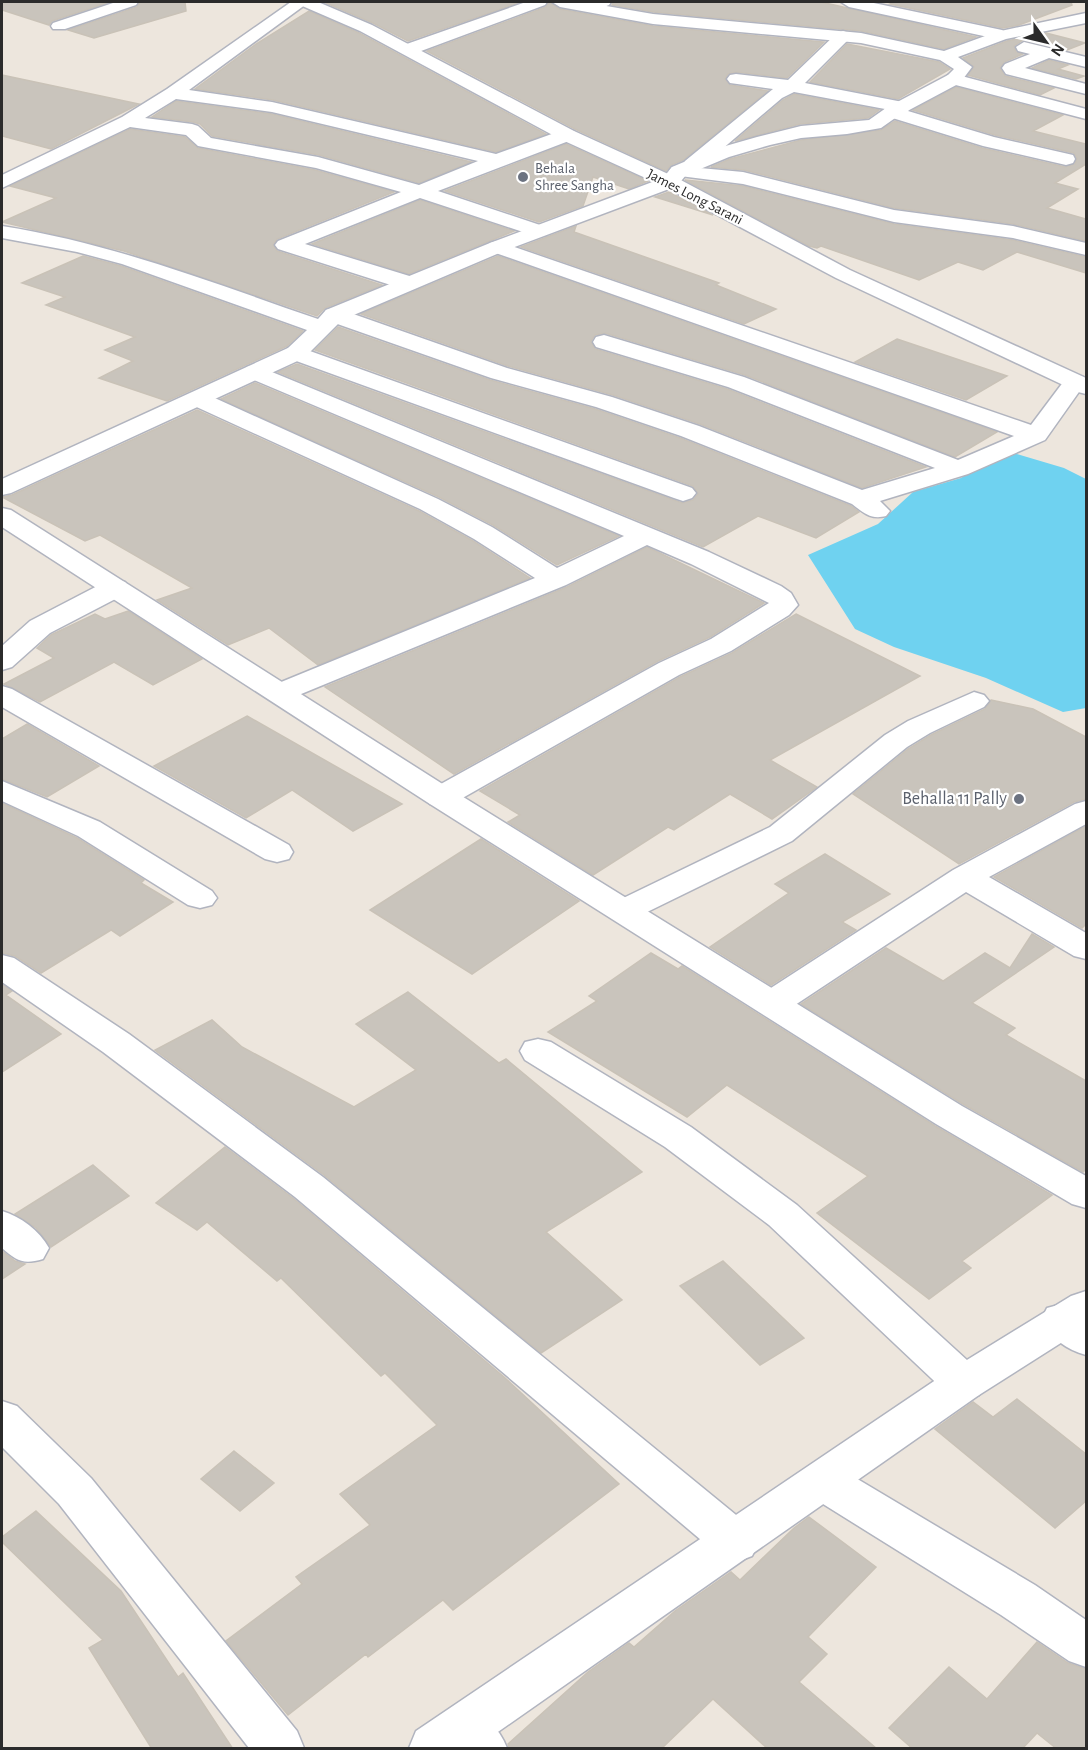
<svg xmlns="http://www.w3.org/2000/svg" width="1088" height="1750" viewBox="0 0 1088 1750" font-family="'Alegreya Sans',sans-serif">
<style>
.water{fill:#6fd2f0}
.building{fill:#c9c4bc;stroke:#c9c2b7;stroke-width:1.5}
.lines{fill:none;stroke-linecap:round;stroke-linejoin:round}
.minor-casing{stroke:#b1b4bf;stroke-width:3}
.tertiary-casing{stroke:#b1b4bf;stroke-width:3}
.secondary-casing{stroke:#b1b4bf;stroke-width:3}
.minor{fill:#fff;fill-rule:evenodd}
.tertiary{fill:#fff;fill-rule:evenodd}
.secondary{fill:#fff;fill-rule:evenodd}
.worship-dot{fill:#6b7280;stroke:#fff;stroke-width:2}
.labels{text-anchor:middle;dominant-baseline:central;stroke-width:4.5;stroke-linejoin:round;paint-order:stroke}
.far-worship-label{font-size:15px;fill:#5b616d;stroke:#fff;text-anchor:start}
.far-street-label{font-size:15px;fill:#2b2b2b;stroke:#fff}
.worship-label{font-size:18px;fill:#5b616d;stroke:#fff;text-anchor:end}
</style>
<rect width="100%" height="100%" fill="#ede6dd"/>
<path class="water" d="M 1003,450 L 1064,468 L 1086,479 L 1086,708 L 1063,712 L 986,678 L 894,647 L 855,629 L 808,555 L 878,524 L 913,492 L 961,478 Z"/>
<path class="building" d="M 3,2 L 110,2 L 52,21 L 49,25 L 2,10 Z
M 140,2 L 185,2 L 186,11 L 94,38 L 68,30 L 137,7 Z
M 324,2 L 521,2 L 408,41 L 373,23 Z
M 549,2 L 560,9 L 653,26 L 824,42 L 787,78 L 736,72 L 728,74 L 725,79 L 730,85 L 768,91 L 683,160 L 671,165 L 666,171 L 575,129 L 427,51 L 546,7 Z
M 613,2 L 821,2 L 976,37 L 944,49 L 861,31 L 653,12 L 612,5 Z
M 895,2 L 1071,2 L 1072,5 L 1019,25 L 1003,28 L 890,4 Z
M 309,11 L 359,33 L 546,134 L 496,152 L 273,100 L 195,89 L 256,44 Z
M 1046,33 L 1085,43 L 1067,50 L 1023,40 L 1014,46 L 1016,52 L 1023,54 L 1004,62 L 1000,68 L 1005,76 L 1054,88 L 1040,95 L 968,75 L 974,67 L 963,58 L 1007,41 Z
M 847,44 L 939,62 L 950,69 L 898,99 L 810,82 Z
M 1049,60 L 1068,65 L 1058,69 L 1084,76 L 1076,79 L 1032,68 Z
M 2,75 L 139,104 L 51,149 L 2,136 Z
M 956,87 L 1063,115 L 1033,131 L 1086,144 L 1086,164 L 1055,183 L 1078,189 L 1047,208 L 1086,219 L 1086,241 L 1013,224 L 894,208 L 744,170 L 711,167 L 730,159 L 801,140 L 881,130 L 895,121 L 982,148 L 1065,167 L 1075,164 L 1077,158 L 1074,153 L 995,135 L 913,110 Z
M 794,94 L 879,110 L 868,118 L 800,124 L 735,141 L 783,100 Z
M 176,101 L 272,114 L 471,162 L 419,183 L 319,155 L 212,136 L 200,124 L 193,122 L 152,117 Z
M 130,129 L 185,137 L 198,148 L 315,170 L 394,192 L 277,239 L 273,245 L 277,251 L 382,285 L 325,308 L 317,316 L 124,251 L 2,222 L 56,198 L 10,186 Z
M 566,144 L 648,181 L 629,189 L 593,177 L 583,206 L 539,222 L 445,191 Z
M 685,180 L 743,186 L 894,224 L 1013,240 L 1086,257 L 1086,273 L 1017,252 L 983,270 L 958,262 L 919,280 L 821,246 L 817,248 L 809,246 Z
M 669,192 L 713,215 L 655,197 Z
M 420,200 L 514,231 L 409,274 L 312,244 Z
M 576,226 L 574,232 L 719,283 L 716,285 L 776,309 L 744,324 L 521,247 Z
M 83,256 L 121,266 L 303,331 L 287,346 L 167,401 L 99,378 L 133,361 L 105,350 L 135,337 L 46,305 L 65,297 L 22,283 Z
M 498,256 L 997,432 L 955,457 L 745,375 L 605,333 L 595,335 L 591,341 L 595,349 L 727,389 L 926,467 L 862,488 L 700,424 L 613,395 L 508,366 L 361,314 Z
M 338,327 L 490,380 L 595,409 L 680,438 L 851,506 L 859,512 L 816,538 L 758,516 L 703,547 L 278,372 L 297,364 L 682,503 L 693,500 L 698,494 L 693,486 L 315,350 Z
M 897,339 L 1007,376 L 966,400 L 855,362 Z
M 255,383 L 619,536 L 557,565 L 493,525 L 439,497 L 221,399 Z
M 197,410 L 419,511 L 473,541 L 530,578 L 318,665 L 269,628 L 228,645 L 157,600 L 192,588 L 100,535 L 85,541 L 2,497 L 12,495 Z
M 647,547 L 764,603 L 710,637 L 658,661 L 454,774 L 325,687 L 567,587 Z
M 128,611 L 202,659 L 153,685 L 114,662 L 40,702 L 4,684 L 54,658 L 37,648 L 51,635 L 95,614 L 105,619 Z
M 796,614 L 920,676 L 770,760 L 817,787 L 772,819 L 730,794 L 674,830 L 668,827 L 593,875 L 508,822 L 520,815 L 480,791 L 680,677 L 732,653 Z
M 991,700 L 1033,709 L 1086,737 L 1086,799 L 1074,802 L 959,864 L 853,794 L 908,749 L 931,735 L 985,709 Z
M 247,716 L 402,804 L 353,831 L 292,790 L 246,818 L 154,766 Z
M 27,724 L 99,766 L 47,797 L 2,779 L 2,739 Z
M 2,803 L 77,838 L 144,880 L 141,883 L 173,902 L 120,936 L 111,930 L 41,973 L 15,956 L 2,953 Z
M 1086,826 L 1086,924 L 1082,928 L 994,877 Z
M 481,839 L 579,901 L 472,974 L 370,910 Z
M 825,854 L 890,894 L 842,922 L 856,930 L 771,985 L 710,947 L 789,893 L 775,884 Z
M 1032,934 L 1054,947 L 972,1003 L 1015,1028 L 1006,1035 L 1086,1081 L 1086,1169 L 1083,1172 L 963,1104 L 801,1004 L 886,948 L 943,981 L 985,953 L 1010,968 Z
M 651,953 L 678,969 L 682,966 L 935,1126 L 1052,1195 L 962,1261 L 971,1268 L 929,1299 L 817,1213 L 868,1176 L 727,1085 L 687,1117 L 548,1032 L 597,1001 L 589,996 Z
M 2,984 L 12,991 L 6,995 L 61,1034 L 2,1072 Z
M 408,992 L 499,1063 L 506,1059 L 642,1172 L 546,1232 L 622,1300 L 541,1353 L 324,1175 L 155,1050 L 212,1020 L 242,1047 L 354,1107 L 416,1070 L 356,1024 Z
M 225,1147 L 294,1199 L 504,1377 L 619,1484 L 453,1610 L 443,1600 L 368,1657 L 366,1654 L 288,1715 L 226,1641 L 302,1584 L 296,1577 L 370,1525 L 340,1494 L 437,1425 L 385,1373 L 381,1376 L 281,1278 L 277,1281 L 207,1222 L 197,1230 L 156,1203 Z
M 93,1165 L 129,1196 L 51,1247 L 36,1228 L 15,1214 Z
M 2,1251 L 15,1261 L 25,1264 L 2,1279 Z
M 723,1261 L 804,1338 L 760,1365 L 680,1286 Z
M 1017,1399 L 1086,1454 L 1086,1501 L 1055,1528 L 935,1429 L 973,1402 L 993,1417 Z
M 234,1451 L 274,1483 L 240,1511 L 201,1479 Z
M 36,1511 L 121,1591 L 178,1677 L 183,1673 L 233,1749 L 152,1749 L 89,1648 L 103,1640 L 2,1542 L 2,1537 Z
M 809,1517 L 876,1567 L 808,1637 L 827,1654 L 799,1682 L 877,1749 L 768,1749 L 713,1699 L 661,1749 L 509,1749 L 508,1744 L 588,1672 L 629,1643 L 634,1647 L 675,1611 L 731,1572 L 740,1580 L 794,1528 Z
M 1037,1642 L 1068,1663 L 1086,1669 L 1086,1749 L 1057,1749 L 1037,1733 L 1022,1749 L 913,1749 L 889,1728 L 949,1667 L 987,1699 Z"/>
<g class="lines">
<g class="minor-casing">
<path id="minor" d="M 116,2 L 138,2 L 136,5 L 65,29 L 53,29 L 51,26 L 53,23 Z
M 291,2 L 309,2 L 189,90 L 272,102 L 496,154 L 560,131 L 574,131 L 576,135 L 574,139 L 438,191 L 546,227 L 549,231 L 546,235 L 532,235 L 420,198 L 305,244 L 416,278 L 419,283 L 416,288 L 408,289 L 400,288 L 278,249 L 275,245 L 278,241 L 401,192 L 316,168 L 198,146 L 186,135 L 130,127 L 2,188 L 2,175 L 122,117 L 167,89 ZM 176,99 L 272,112 L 478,161 L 419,185 L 318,157 L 211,138 L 198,126 L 192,124 L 145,118 Z
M 526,2 L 547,2 L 545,5 L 413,54 L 407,55 L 399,50 L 401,46 Z
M 591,2 L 611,2 L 609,5 L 591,12 L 583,7 Z
M 841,2 L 869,2 L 1002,30 L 1010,35 L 1002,40 L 849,7 Z
M 843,31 L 849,33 L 851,36 L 849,39 L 805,83 L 908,103 L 911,107 L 908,111 L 994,137 L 1073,155 L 1075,159 L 1073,163 L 1066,165 L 983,146 L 886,116 L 883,112 L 885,109 L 794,92 L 782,98 L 700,168 L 743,172 L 894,210 L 1013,226 L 1086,243 L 1086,255 L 1013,238 L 894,222 L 743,184 L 672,175 L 669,171 L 672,167 L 683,166 L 685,161 L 773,89 L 730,83 L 727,79 L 730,75 L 736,74 L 788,80 L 837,33 Z
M 1024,42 L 1086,57 L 1086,67 L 1049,58 L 1025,68 L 1086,84 L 1086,94 L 1006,74 L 1002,68 L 1005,64 L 1030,54 L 1018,51 L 1016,47 Z
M 954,74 L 1086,109 L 1086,119 L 948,83 L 945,79 L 948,75 Z
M 497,241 L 1031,425 L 1067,377 L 1075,375 L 1083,377 L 1086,382 L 1045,440 L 968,474 L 880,501 L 890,511 L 886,516 C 871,520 864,513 852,504 L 681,436 L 596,407 L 491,378 L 326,320 L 323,315 L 326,310 L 334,308 L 342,310 L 507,368 L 612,397 L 699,426 L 862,490 L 935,468 L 728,387 L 596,347 L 593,342 L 596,337 L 604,335 L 744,377 L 958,460 L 1014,436 L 490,251 L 487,247 L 490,243 Z
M 296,346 L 692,488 L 696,493 L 692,498 L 683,501 L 674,498 L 288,358 L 285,353 L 288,348 Z
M 255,365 L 709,552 L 781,586 L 791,593 L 798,605 L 789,615 L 731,651 L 679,675 L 452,804 L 441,806 L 430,804 L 425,797 L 430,790 L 659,663 L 711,639 L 769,603 L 691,564 L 647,545 L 566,585 L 289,699 L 279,702 L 269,699 L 264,693 L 269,687 L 535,578 L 474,539 L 420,509 L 190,404 L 186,399 L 190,394 L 198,392 L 206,394 L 438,499 L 492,527 L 557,568 L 624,536 L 247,377 L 243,372 L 247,367 Z
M 115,580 L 125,582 L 129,588 L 125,594 L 50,633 L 12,667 L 2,670 L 2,646 L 30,621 L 105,582 Z
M 2,686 L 12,689 L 289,845 L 293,852 L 289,859 L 277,862 L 265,859 L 2,707 Z
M 974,692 L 984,695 L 989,701 L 984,707 L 930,733 L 907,747 L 792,841 L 637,917 L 625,921 L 613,917 L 608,910 L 613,903 L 770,827 L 885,735 L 908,721 Z
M 2,781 L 100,822 L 212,891 L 217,898 L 212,905 L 200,908 L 188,905 L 78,836 L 2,801 Z
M 1086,801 L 1086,824 L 989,877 L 1086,933 L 1086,959 L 1074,956 L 966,892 L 786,1011 L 773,1015 L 760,1011 L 755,1003 L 760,995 L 953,870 L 1075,804 Z
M 2,955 L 14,958 L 129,1034 L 323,1177 L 752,1528 L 759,1542 L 752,1556 L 736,1562 L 720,1556 L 295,1197 L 103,1052 L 2,982 Z
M 538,1039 L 551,1042 L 691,1127 L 797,1205 L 979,1371 L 985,1383 L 979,1395 L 964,1400 L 949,1395 L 769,1225 L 665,1147 L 525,1060 L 520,1051 L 525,1042 Z
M 2,1211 C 21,1217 39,1230 49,1248 L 43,1259 C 23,1265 17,1261 2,1248 Z
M 1062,1304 L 1077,1308 L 1086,1316 L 1086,1355 C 1067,1350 1051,1338 1041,1320 L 1047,1308 Z
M 2,1401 L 17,1406 L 91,1478 L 297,1731 L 304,1748 L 249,1748 L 59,1504 L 2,1447 Z
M 823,1462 L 839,1468 L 1035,1585 L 1086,1620 L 1086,1667 L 1069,1661 L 1001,1615 L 807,1494 L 801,1481 L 807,1468 Z
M 463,1706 C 484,1714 499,1727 507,1748 L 448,1748 L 438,1729 L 445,1713 Z"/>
</g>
<g class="tertiary-casing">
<path id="tertiary" d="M 552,2 L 583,2 L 653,14 L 861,33 L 944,51 L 996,32 L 1086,13 L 1086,23 L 1006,39 L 958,57 L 972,67 L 960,83 L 898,116 L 881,128 L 847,134 L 801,138 L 770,145 L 729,157 L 686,175 L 677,186 L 504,251 L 342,320 L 304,358 L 11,493 L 2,495 L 2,479 L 288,348 L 307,330 L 122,264 L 77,252 L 2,238 L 2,226 C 115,244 210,282 318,319 L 326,310 L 490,243 L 663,178 L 672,167 L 715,149 L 757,137 L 801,126 L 869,120 L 886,108 L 948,75 L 954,69 L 940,60 L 861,43 L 653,24 L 560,7 Z
M 2,508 L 11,510 L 452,790 L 962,1106 L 1086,1176 L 1086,1208 L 1072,1204 L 936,1124 L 430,804 L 2,527 Z
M 1086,1291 L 1086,1327 L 979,1395 L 475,1748 L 409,1748 L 416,1731 L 949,1371 L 1071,1296 Z"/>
</g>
<g class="secondary-casing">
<path id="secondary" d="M 298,2 L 318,2 L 372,25 L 574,131 L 677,178 L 850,270 L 1086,378 L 1086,394 L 1078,392 L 836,278 L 663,186 L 560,139 L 360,31 L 300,5 Z"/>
</g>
<use href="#minor" class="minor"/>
<use href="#tertiary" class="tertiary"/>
<use href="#secondary" class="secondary"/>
</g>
<g class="worship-dot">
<circle cx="523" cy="177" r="6"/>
<circle cx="1019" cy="799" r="6"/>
</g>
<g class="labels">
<g class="far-worship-label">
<text x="535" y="168">Behala<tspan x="535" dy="17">Shree Sangha</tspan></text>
</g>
<g class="far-street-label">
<text transform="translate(695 197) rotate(27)">James Long Sarani</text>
</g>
<g class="worship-label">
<text x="1007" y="799">Behalla 11 Pally</text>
</g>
</g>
<rect width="1088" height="1750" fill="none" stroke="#2b2b2b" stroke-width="6"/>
<g transform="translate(1046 42) rotate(124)" stroke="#ffffff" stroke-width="4.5" paint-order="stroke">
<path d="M0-4.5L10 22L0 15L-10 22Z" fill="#2b2b2b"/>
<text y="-9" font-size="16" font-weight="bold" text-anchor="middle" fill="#2b2b2b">N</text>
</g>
</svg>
